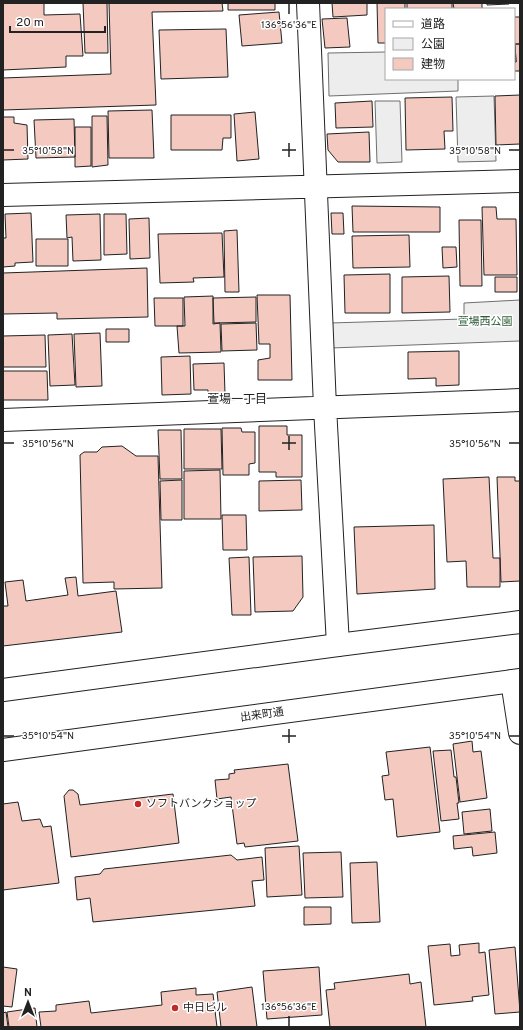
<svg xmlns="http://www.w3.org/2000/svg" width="523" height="1030" viewBox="0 0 523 1030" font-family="Overpass,'Noto Sans JP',sans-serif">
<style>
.green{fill:#eee;stroke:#6f6f6f}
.parking{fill:#ededed;stroke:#6f6f6f}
.building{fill:#f3c9c0;stroke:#222}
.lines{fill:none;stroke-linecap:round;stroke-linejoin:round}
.minor-casing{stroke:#222;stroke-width:24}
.major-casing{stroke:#222;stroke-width:24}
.minor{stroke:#fff;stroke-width:22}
.major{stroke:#fff;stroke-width:22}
.ticks{fill:none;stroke:#222;stroke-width:1.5}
.poi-dot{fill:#c62828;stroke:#fff;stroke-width:1.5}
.labels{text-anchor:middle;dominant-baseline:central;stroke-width:3;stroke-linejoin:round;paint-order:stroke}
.park-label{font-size:11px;fill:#2f5e38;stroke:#fff}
.street-label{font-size:11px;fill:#222;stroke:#fff}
.poi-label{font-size:11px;fill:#222;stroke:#fff;text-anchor:start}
.neighbourhood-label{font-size:12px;fill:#222;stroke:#fff}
.ticks-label{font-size:10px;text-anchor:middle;fill:#222;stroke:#fff;stroke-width:3;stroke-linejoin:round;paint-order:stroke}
</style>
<rect width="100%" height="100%" fill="#fff"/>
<path class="green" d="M 520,300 L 520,341 L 331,348 L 330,323 L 464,319 L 464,303 Z"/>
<path class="parking" d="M 386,52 L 386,79 L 458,79 L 458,91 L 329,96 L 328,53 Z
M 494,96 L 496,161 L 458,162 L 456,97 Z
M 375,101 L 400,101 L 402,162 L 377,163 Z"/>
<path class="building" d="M 3,3 L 44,3 L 44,15 L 80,14 L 83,56 L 66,56 L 66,67 L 3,70 Z
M 83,3 L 107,3 L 108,53 L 85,53 Z
M 109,3 L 222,3 L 223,11 L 152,12 L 156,105 L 3,110 L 3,78 L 111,74 Z
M 228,3 L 275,3 L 275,10 L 228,10 Z
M 332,3 L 367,3 L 367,15 L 333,17 Z
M 377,3 L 405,3 L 405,9 L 386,9 L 386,43 L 378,43 Z
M 407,3 L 452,3 L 452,9 L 407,9 Z
M 453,3 L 482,3 L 482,9 L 454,9 Z
M 487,3 L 509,3 L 509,4 L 487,5 Z
M 279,12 L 282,43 L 242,46 L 239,15 Z
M 514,17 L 520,17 L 520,44 L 515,44 L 516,62 L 514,62 Z
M 347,18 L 350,47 L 325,48 L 322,19 Z
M 226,29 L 228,77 L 161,79 L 159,30 Z
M 515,44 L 520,44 L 520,71 L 514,71 L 514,62 L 516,62 Z
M 520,95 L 520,144 L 496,145 L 495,96 Z
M 452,97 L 453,131 L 444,131 L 445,149 L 406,150 L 405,98 Z
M 372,101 L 373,127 L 336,128 L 335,103 Z
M 152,110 L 154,158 L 109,158 L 108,111 Z
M 255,112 L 259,159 L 237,161 L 234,114 Z
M 171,115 L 231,115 L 231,138 L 223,138 L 222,150 L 171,150 Z
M 92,116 L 107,116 L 108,165 L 92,167 Z
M 3,117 L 14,117 L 14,123 L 27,125 L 28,159 L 3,160 Z
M 74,119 L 75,157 L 36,158 L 34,120 Z
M 75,127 L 91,127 L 91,166 L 75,167 Z
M 369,132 L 370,162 L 338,162 L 328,150 L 327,134 Z
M 352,206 L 440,207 L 440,232 L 353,232 Z
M 482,207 L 496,207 L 497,219 L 516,219 L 517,275 L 484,275 Z
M 31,213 L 33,262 L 15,263 L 15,266 L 3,267 L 3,238 L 6,238 L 5,214 Z
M 331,213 L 343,213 L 344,234 L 332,234 Z
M 100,214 L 101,260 L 73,261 L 72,237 L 67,238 L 66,215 Z
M 104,214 L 126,214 L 127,254 L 104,255 Z
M 149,218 L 150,258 L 130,259 L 129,219 Z
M 459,220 L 481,220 L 482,286 L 460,286 Z
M 237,230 L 239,292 L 225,292 L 224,231 Z
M 222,233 L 224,277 L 193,278 L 194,282 L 160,283 L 158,234 Z
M 409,235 L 410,267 L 353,268 L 352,236 Z
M 36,239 L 68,239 L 68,266 L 36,266 Z
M 442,247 L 456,247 L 457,267 L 443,268 Z
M 147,268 L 148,317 L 57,319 L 57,313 L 3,314 L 3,273 Z
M 390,274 L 390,313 L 345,313 L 344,275 Z
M 449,276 L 450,312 L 402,313 L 402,277 Z
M 495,277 L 517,277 L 517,292 L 495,292 Z
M 257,295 L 290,295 L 292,380 L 258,380 L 258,360 L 270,358 L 270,344 L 259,344 Z
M 213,296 L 213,324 L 220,323 L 221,352 L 179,353 L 177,326 L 185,326 L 184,297 Z
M 256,297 L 256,322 L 214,323 L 213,298 Z
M 154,298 L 183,298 L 183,326 L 155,326 Z
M 256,323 L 257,350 L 222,351 L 221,324 Z
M 106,329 L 129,329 L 129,342 L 106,342 Z
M 100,333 L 102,386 L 76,387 L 74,334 Z
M 72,334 L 75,385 L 50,386 L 48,335 Z
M 45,335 L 46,367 L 3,367 L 3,336 Z
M 459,351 L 459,385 L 436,386 L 436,378 L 408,379 L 408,352 Z
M 190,356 L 191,394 L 162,395 L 161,357 Z
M 224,363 L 225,394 L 208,395 L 208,390 L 194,390 L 193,364 Z
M 3,371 L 47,371 L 48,400 L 3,400 Z
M 259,426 L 287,426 L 287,435 L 302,435 L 302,477 L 276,477 L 276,472 L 259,472 Z
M 222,428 L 241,428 L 242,432 L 255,432 L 255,463 L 249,464 L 249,475 L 223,475 Z
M 184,429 L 221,429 L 222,469 L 184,469 Z
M 158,430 L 181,430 L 182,479 L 160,479 Z
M 122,446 L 136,456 L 158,456 L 162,588 L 114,589 L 114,582 L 83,583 L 80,455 L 84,452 L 97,452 L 102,447 Z
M 220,470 L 221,519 L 184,519 L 184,471 Z
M 489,477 L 493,558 L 500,558 L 500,587 L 467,587 L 466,561 L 447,562 L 443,479 Z
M 497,477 L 515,477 L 515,481 L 520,481 L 520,581 L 501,582 Z
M 182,480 L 182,520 L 161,520 L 160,481 Z
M 301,480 L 302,510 L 259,511 L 259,481 Z
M 222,515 L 246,515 L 247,550 L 223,550 Z
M 434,525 L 435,589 L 357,594 L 354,527 Z
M 302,556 L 303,597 L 293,611 L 255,612 L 253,557 Z
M 249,557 L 251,615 L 232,615 L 229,558 Z
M 76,577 L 78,596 L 116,591 L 122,632 L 3,646 L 3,606 L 8,606 L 5,582 L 23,580 L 26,601 L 68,595 L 65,578 Z
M 472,741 L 473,752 L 481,751 L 487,798 L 460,802 L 453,744 Z
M 430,747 L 440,832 L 397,837 L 393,799 L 385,800 L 382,776 L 389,775 L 386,752 Z
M 451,750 L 454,777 L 456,777 L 459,803 L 457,803 L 459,819 L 441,821 L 433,751 Z
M 288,764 L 298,841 L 245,847 L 244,843 L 237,844 L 231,797 L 217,799 L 215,780 L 229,779 L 229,774 L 235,773 L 234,770 Z
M 69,790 L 73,790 L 78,794 L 80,805 L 173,794 L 179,843 L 71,857 L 64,796 Z
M 18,802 L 22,821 L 40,819 L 43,827 L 51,826 L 59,883 L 3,890 L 3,804 Z
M 490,809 L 492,831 L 464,834 L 462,812 Z
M 495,832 L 497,853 L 473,856 L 472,847 L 454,849 L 453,836 Z
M 299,846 L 302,895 L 267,897 L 265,848 Z
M 341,852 L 343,897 L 305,898 L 303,853 Z
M 231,855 L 237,860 L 262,857 L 264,880 L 252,881 L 255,906 L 93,922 L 90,898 L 77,900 L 75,877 L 100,874 L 104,869 Z
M 377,862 L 380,922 L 352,923 L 350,863 Z
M 304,907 L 331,907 L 331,924 L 304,925 Z
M 479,943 L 479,953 L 485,952 L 489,995 L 472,997 L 473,1001 L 434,1005 L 428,946 L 450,944 L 451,956 L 460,955 L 459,945 Z
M 515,947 L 520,1012 L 495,1014 L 489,950 Z
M 3,967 L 17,969 L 12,1007 L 3,1006 Z
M 319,967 L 322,1015 L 267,1019 L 263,971 Z
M 409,974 L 410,984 L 421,982 L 426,1027 L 330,1027 L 326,990 L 335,989 L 334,983 Z
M 252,987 L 257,1027 L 221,1027 L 217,992 Z
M 196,988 L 196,995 L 213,994 L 217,1027 L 41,1027 L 39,1012 L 56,1011 L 56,1005 L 89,1001 L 91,1013 L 162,1005 L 161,992 Z
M 35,1008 L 37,1027 L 9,1027 L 7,1012 Z
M 6,1012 L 8,1027 L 3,1027 L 3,1013 Z"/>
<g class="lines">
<g class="minor-casing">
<path id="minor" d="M 308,3 L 325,407 L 338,645
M 3,195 L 520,181
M 3,420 L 520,400
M 512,681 L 520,733"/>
</g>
<g class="major-casing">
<path id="major" d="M 3,690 L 338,645 L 520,622
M 3,750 L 520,680"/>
</g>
<use href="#minor" class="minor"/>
<use href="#major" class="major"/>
</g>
<path class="ticks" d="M 289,4 L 289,14M 289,143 L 289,157M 4,150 L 14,150M 282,150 L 296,150M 509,150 L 519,150M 289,436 L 289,450M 4,443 L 14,443M 282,443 L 296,443M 509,443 L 519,443M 289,729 L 289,743M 4,736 L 14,736M 282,736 L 296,736M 509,736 L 519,736M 289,1016 L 289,1026"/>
<g class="poi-dot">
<circle cx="138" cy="804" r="4"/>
<circle cx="175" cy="1008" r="4"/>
</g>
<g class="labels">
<g class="park-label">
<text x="485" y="322">萱場西公園</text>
</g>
<g class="street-label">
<text transform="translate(262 715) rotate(-8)">出来町通</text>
</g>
<g class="poi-label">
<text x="146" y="804">ソフトバンクショップ</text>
<text x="183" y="1008">中日ビル</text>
</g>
<g class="neighbourhood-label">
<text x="237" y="400">萱場一丁目</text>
</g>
</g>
<g class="ticks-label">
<text x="289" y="28">136°56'36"E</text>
<text x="48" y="154">35°10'58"N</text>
<text x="475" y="154">35°10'58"N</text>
<text x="48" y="447">35°10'56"N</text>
<text x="475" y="447">35°10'56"N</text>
<text x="48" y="739">35°10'54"N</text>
<text x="475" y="739">35°10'54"N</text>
<text x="289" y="1010">136°56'36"E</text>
</g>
<rect width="523" height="1030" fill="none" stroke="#222222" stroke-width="8"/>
<rect x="385" y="8" width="130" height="72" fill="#ffffff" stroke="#a7a7a7"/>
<rect x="393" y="21" width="20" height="6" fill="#ffffff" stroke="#a7a7a7"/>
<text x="421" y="28" font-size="12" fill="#222222">道路</text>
<rect x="393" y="38" width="20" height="12" fill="#eeeeee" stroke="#a7a7a7"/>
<text x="421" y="48" font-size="12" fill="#222222">公園</text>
<rect x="393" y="58" width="20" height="12" fill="#f3c9c0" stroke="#a7a7a7"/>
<text x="421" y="68" font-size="12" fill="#222222">建物</text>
<g transform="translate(28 1002)" stroke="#ffffff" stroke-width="3" paint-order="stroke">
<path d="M0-3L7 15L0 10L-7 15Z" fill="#222222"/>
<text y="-6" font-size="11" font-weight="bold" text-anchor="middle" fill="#222222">N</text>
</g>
<path d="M10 26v6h95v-6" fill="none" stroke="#222222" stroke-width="2"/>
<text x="16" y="26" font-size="12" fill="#222222" stroke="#ffffff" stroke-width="3" paint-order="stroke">20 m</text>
</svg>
